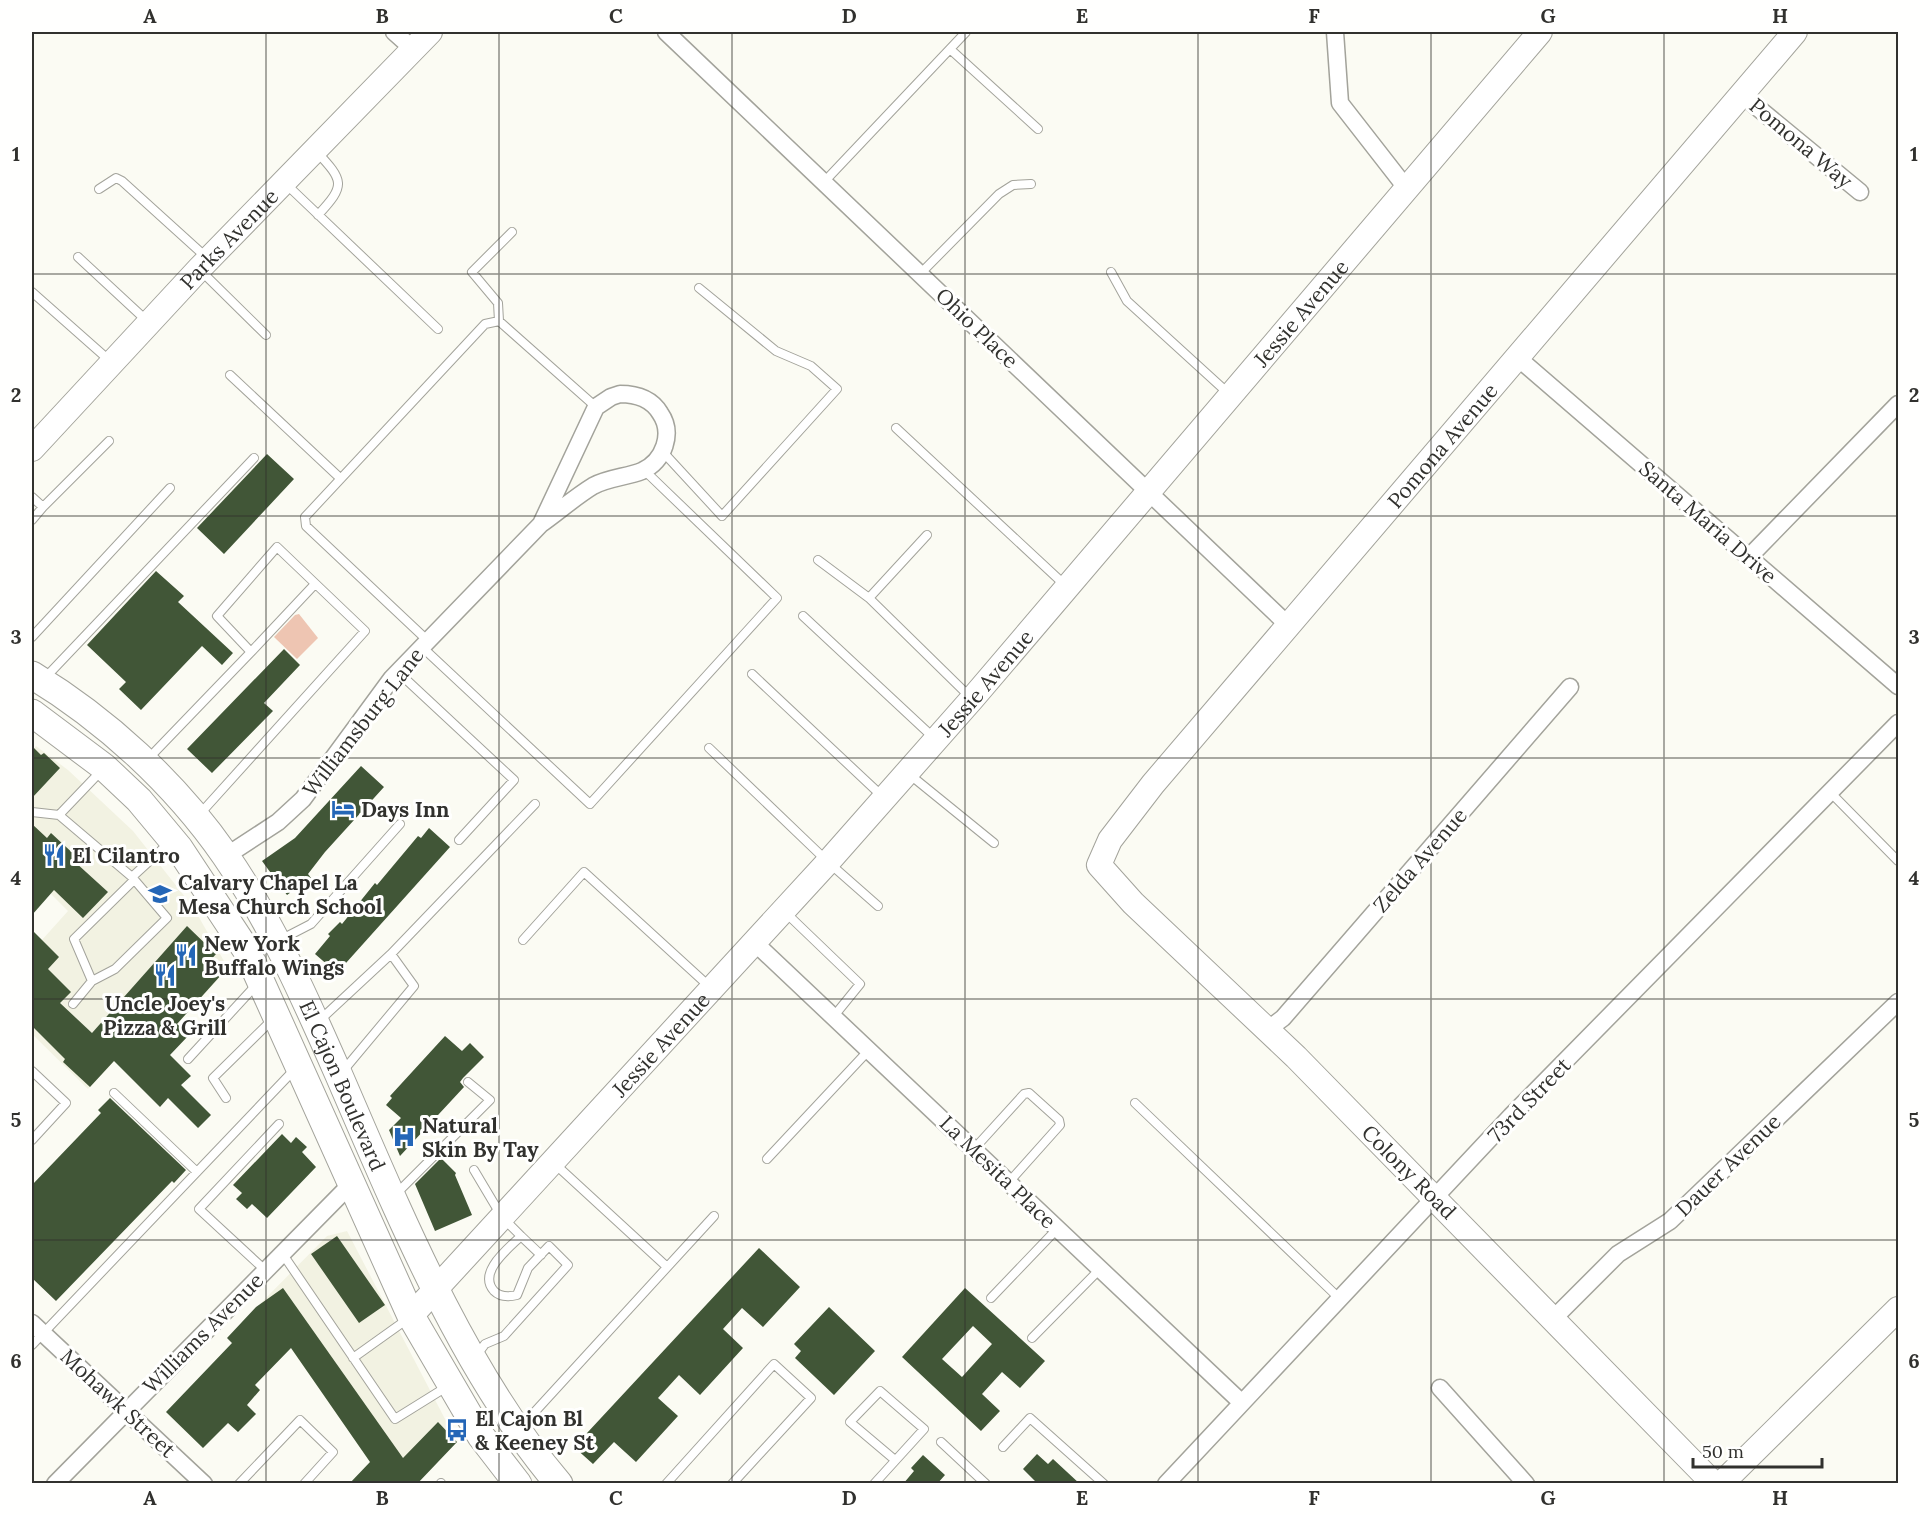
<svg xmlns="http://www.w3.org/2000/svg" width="1930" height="1515" viewBox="0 0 1930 1515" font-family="Lora,serif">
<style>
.built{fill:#f2f2e2}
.green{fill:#eec5b2}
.building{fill:#415637;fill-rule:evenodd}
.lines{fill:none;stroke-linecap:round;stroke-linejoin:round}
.lane-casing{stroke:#a3a39b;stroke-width:10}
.street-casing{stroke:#a3a39b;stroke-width:19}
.secondary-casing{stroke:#a3a39b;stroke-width:26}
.primary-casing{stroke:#a3a39b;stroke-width:29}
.lane{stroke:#fff;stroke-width:8}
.street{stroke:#fff;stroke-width:16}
.secondary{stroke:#fff;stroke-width:24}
.primary{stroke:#fff;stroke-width:27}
.grid{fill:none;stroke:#31312e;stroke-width:1.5;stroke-opacity:0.55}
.labels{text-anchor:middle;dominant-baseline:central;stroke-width:6;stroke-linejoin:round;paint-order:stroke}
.street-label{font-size:21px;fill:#31312e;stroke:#fffffe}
.poi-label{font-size:21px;font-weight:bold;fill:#31312e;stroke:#fffffe;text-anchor:start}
.neatline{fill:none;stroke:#31312e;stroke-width:2}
.grid-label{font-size:20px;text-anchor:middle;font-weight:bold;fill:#31312e}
</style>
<rect width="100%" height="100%" fill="#fbfbf3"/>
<path class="built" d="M 36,746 L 68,770 L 133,831 L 193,907 L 228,968 L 177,1024 L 189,1035 L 145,1028 L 88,1089 L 32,1034 L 32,951 L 68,911 L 32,875 L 32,751 Z
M 347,1231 L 457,1442 L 417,1483 L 376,1470 L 260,1304 L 327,1236 Z"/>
<path class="green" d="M 299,614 L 318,638 L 297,659 L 274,637 L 295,615 Z"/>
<path class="building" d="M 267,454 L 294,479 L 224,554 L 197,528 Z
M 156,571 L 184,596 L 178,602 L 233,653 L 222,665 L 202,646 L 141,710 L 119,689 L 126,682 L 87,645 Z
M 284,649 L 300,665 L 264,703 L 273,711 L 212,773 L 187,749 Z
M 32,746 L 41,755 L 44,753 L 60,768 L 32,798 Z
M 361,766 L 384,787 L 325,852 L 308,874 L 311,878 L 287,895 L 262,861 L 295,838 Z
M 32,824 L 47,838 L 51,833 L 78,858 L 75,862 L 108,892 L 83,918 L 54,890 L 32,915 Z
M 429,828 L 450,847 L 337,973 L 315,954 L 330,936 L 328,934 L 340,922 L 342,924 L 375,883 L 377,885 L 418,836 L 421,838 Z
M 187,926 L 216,954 L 209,962 L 222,974 L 177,1024 L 189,1035 L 170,1055 L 191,1076 L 181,1085 L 211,1115 L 198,1128 L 168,1098 L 160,1107 L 114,1061 L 90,1087 L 63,1062 L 65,1059 L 32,1026 L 32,930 L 59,957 L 48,969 L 71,992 L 60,1003 L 92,1033 Z
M 445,1036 L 462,1051 L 470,1043 L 484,1057 L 463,1078 L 460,1082 L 464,1087 L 400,1156 L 389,1130 L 401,1118 L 386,1105 L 392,1098 L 390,1096 Z
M 110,1098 L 186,1170 L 174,1183 L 172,1181 L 56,1301 L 32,1278 L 32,1185 L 101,1113 L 98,1110 Z
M 282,1134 L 291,1143 L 296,1137 L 307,1147 L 302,1152 L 316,1167 L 267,1218 L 252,1204 L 247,1209 L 236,1199 L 242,1193 L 233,1185 Z
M 441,1158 L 456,1173 L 455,1175 L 472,1215 L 435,1231 L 415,1184 Z
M 337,1236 L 385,1305 L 359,1323 L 311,1254 Z
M 759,1248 L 800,1287 L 763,1327 L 742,1308 L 723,1329 L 743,1348 L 700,1395 L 679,1375 L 658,1398 L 678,1416 L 636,1462 L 614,1442 L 593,1464 L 574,1447 Z
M 283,1288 L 403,1458 L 438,1422 L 457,1442 L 417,1484 L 349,1484 L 370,1462 L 291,1348 L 255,1385 L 260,1390 L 247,1405 L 256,1414 L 238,1432 L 228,1423 L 203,1448 L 166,1412 L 232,1343 L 227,1338 L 256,1307 Z
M 965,1288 L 1045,1361 L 1020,1388 L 1002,1372 L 982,1394 L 1000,1411 L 981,1431 L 902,1357 ZM 973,1326 L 992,1344 L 962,1377 L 942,1359 Z
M 829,1307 L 875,1351 L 834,1395 L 795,1358 L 801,1351 L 794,1344 Z
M 1037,1454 L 1048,1464 L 1053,1459 L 1080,1484 L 1038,1484 L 1023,1469 Z
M 923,1455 L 945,1475 L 937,1484 L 903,1484 L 914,1471 L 911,1468 Z"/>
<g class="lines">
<g class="lane-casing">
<path id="lane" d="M 950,49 L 1038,129
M 316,151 C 344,181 346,185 318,215
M 824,182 L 966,32
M 286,184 L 438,329
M 99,189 L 116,178 L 122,181 L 207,258
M 78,257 L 147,321
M 199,269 L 266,335
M 1111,272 L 1127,301 L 1229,394
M 920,274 L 999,194 L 1013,185 L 1031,184
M 32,292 L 110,361
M 499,321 L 498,303 L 472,272 L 512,232
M 230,375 L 340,478
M 896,428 L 1067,587
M 663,452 L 722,516 L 837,389 L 811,366 L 776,351 L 699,288
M 32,497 L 43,507 L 32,520
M 43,507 L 109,441
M 927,535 L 869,598 L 970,697
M 818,560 L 869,598
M 803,616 L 935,739
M 32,637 L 170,488
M 427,640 L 306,526 L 305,517 L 485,324 L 499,321 L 596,407
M 422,647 L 590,804 L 777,598 L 644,470
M 398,672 L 514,780 L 459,840
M 752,674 L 883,797
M 44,679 L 254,458
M 709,748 L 828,862 L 878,906
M 147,760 L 251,652
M 909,774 L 994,843
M 1830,792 L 1898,861
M 32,812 L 59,815 L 102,770
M 59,815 L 132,877 L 169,843
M 199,815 L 365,631 L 277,547 L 217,616 L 251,652 L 315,584
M 132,877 L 167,918 L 115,969 L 92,981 L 74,939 L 134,880
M 785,912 L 860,984 L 834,1016
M 280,940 L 311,924 L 400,824
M 523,940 L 584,872 L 711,988
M 391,954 L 535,804
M 73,1004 L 92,981
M 319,1021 L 391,954 L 414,986 L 343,1071
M 188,1059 L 258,983
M 32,1071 L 66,1103 L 32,1140
M 114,1093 L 197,1172
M 226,1098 L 213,1078 L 273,1019
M 1135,1103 L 1340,1299
M 974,1149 L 1024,1094 L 1029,1093 L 1059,1120 L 1060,1125 L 1009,1182
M 767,1159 L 869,1050
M 555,1164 L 666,1266
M 474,1170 L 502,1217 L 521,1236 C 509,1248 477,1272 494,1291 C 500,1297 509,1297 517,1295 L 528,1268 L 549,1246 L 568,1265 L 504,1336 L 485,1344 L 476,1356
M 395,1195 L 490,1100 L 468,1082
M 521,1236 L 541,1255
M 282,1253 L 395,1419 L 448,1386
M 265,1270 L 199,1209 L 279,1124
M 991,1298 L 1058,1228
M 1032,1338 L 1100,1269
M 32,1345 L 295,1069
M 353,1358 L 409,1318
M 520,1428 L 714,1216
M 941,1442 L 986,1484
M 1003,1447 L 1030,1418 L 1104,1484
M 441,1483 L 441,1484
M 239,1484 L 300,1420 L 333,1452 L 304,1484
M 666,1484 L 774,1364 L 811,1398 L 732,1484
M 874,1484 L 924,1429 L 880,1391 L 850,1422 L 895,1460"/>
</g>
<g class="street-casing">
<path id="street" d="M 394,32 L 413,49
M 666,32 L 1288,625
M 1335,32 L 1340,103 L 1407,189
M 1741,94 L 1860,192
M 1518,358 L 1898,686
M 620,394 C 636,394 651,398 660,413 C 674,433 664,461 642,471 C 627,477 607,478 593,486 C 575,497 558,512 541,524 L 596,407 L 611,397 Z
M 1749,557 L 1898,404
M 226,856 L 278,822 L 303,799 L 392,678 L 541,524
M 753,941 L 1242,1403
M 1267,1030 L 1283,1018 L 1570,687
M 1552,1320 L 1618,1254 L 1670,1221 L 1898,1002
M 32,1323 L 204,1484
M 1440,1388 L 1526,1484
M 55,1484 L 352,1183
M 1166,1484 L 1511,1116 L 1898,723"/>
</g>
<g class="secondary-casing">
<g id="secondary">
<path id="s1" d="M 32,449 L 199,269 L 430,32"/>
<path id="s2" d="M 411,1316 L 828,862 L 972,699 L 1540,32"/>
<path id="s3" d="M 1714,1484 L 1296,1057 L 1133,903 L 1099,865 L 1110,840 L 1153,784 L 1795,32"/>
<path d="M 1721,1484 L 1898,1309"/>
</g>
</g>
<g class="primary-casing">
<g id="primary">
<path id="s4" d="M 32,675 C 106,720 175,783 225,855 C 272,923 305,998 338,1073 C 397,1209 462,1370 559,1484"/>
<path d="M 32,713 L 104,767 L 139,800 L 179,848 L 247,951 L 411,1316 L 481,1436 L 518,1484"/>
</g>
</g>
<use href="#lane" class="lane"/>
<use href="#street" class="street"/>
<use href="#secondary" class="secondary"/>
<use href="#primary" class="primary"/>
</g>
<path class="grid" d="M 266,32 L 266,1484M 499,32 L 499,1484M 732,32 L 732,1484M 965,32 L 965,1484M 1198,32 L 1198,1484M 1431,32 L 1431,1484M 1664,32 L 1664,1484M 32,274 L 1898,274M 32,516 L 1898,516M 32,758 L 1898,758M 32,999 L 1898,999M 32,1240 L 1898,1240"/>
<defs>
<g id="hotel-bare" transform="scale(1.8)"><path d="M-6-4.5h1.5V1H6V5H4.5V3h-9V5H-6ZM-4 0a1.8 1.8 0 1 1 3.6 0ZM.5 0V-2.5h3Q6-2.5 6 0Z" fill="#2466b7" stroke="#fffffe" stroke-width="2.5" paint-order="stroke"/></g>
<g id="restaurant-bare" transform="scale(1.8)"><path d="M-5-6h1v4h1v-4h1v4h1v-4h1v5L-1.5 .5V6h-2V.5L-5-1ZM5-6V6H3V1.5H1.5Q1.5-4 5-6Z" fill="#2466b7" stroke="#fffffe" stroke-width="2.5" paint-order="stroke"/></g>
<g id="school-bare" transform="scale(1.8)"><path d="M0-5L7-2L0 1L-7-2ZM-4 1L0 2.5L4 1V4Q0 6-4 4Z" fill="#2466b7" stroke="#fffffe" stroke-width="2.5" paint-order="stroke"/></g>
<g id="hospital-bare" transform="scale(1.8)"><path d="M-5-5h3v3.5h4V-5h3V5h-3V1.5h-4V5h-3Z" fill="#2466b7" stroke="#fffffe" stroke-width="2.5" paint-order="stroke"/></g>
<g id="bus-bare" transform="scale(1.8)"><path d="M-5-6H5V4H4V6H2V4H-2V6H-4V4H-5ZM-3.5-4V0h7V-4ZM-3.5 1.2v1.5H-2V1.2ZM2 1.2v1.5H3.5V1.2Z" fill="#2466b7" stroke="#fffffe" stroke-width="2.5" paint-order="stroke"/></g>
</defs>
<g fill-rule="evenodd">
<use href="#hotel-bare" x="343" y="809"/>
<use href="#restaurant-bare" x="54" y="855"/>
<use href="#school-bare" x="160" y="894"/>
<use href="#restaurant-bare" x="186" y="955"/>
<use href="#restaurant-bare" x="165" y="975"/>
<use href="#hospital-bare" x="404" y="1137"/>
<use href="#bus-bare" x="457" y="1430"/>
</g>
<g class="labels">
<g class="street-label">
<text transform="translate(1801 143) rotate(40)">Pomona Way</text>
<text stroke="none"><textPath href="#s1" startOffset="288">Parks Avenue</textPath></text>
<text stroke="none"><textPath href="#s2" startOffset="1341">Jessie Avenue</textPath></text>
<text transform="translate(977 328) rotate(44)">Ohio Place</text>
<text stroke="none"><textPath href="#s3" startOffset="1416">Pomona Avenue</textPath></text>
<text transform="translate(1708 522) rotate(41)">Santa Maria Drive</text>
<text stroke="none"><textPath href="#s2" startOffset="855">Jessie Avenue</textPath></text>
<text transform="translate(363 722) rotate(-52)">Williamsburg Lane</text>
<text transform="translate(1420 860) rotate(-49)">Zelda Avenue</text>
<text stroke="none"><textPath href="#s2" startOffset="369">Jessie Avenue</textPath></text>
<text stroke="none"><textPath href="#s4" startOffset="525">El Cajon Boulevard</textPath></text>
<text transform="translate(1529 1100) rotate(-46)">73rd Street</text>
<text transform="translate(1728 1165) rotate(-44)">Dauer Avenue</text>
<text transform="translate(998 1172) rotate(44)">La Mesita Place</text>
<text transform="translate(1409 1172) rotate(45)">Colony Road</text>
<text transform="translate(203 1333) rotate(-45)">Williams Avenue</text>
<text transform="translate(118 1403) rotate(43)">Mohawk Street</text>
</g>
<g class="poi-label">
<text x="361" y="809">Days Inn</text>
<text x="72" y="855">El Cilantro</text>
<text x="178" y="882">Calvary Chapel La<tspan x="178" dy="24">Mesa Church School</tspan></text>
<text x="204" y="943">New York<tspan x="204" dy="24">Buffalo Wings</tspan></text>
<text x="165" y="1003" text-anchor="middle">Uncle Joey's<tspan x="165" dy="24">Pizza &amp; Grill</tspan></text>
<text x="422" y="1125">Natural<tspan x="422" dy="24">Skin By Tay</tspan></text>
<text x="475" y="1418">El Cajon Bl<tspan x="475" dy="24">&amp; Keeney St</tspan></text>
</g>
</g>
<rect width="1930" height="1515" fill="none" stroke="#fffffe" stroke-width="66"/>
<path d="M1693 1458v9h129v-9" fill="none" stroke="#31312e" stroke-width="3"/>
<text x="1702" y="1458" font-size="18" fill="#31312e" stroke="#fffffe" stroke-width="4.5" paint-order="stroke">50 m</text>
<rect x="33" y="33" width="1864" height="1449" class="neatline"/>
<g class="grid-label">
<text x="150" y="23">A</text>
<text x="382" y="23">B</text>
<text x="616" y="23">C</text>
<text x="849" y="23">D</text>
<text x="1082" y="23">E</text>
<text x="1314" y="23">F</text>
<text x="1548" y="23">G</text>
<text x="1780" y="23">H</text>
<text x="16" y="161">1</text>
<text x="1914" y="161">1</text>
<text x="16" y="402">2</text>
<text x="1914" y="402">2</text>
<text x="16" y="644">3</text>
<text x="1914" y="644">3</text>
<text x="16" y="885">4</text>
<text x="1914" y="885">4</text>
<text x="16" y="1127">5</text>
<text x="1914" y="1127">5</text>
<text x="16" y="1368">6</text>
<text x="1914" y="1368">6</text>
<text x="150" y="1505">A</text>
<text x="382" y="1505">B</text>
<text x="616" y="1505">C</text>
<text x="849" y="1505">D</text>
<text x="1082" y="1505">E</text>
<text x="1314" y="1505">F</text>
<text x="1548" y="1505">G</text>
<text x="1780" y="1505">H</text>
</g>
</svg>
